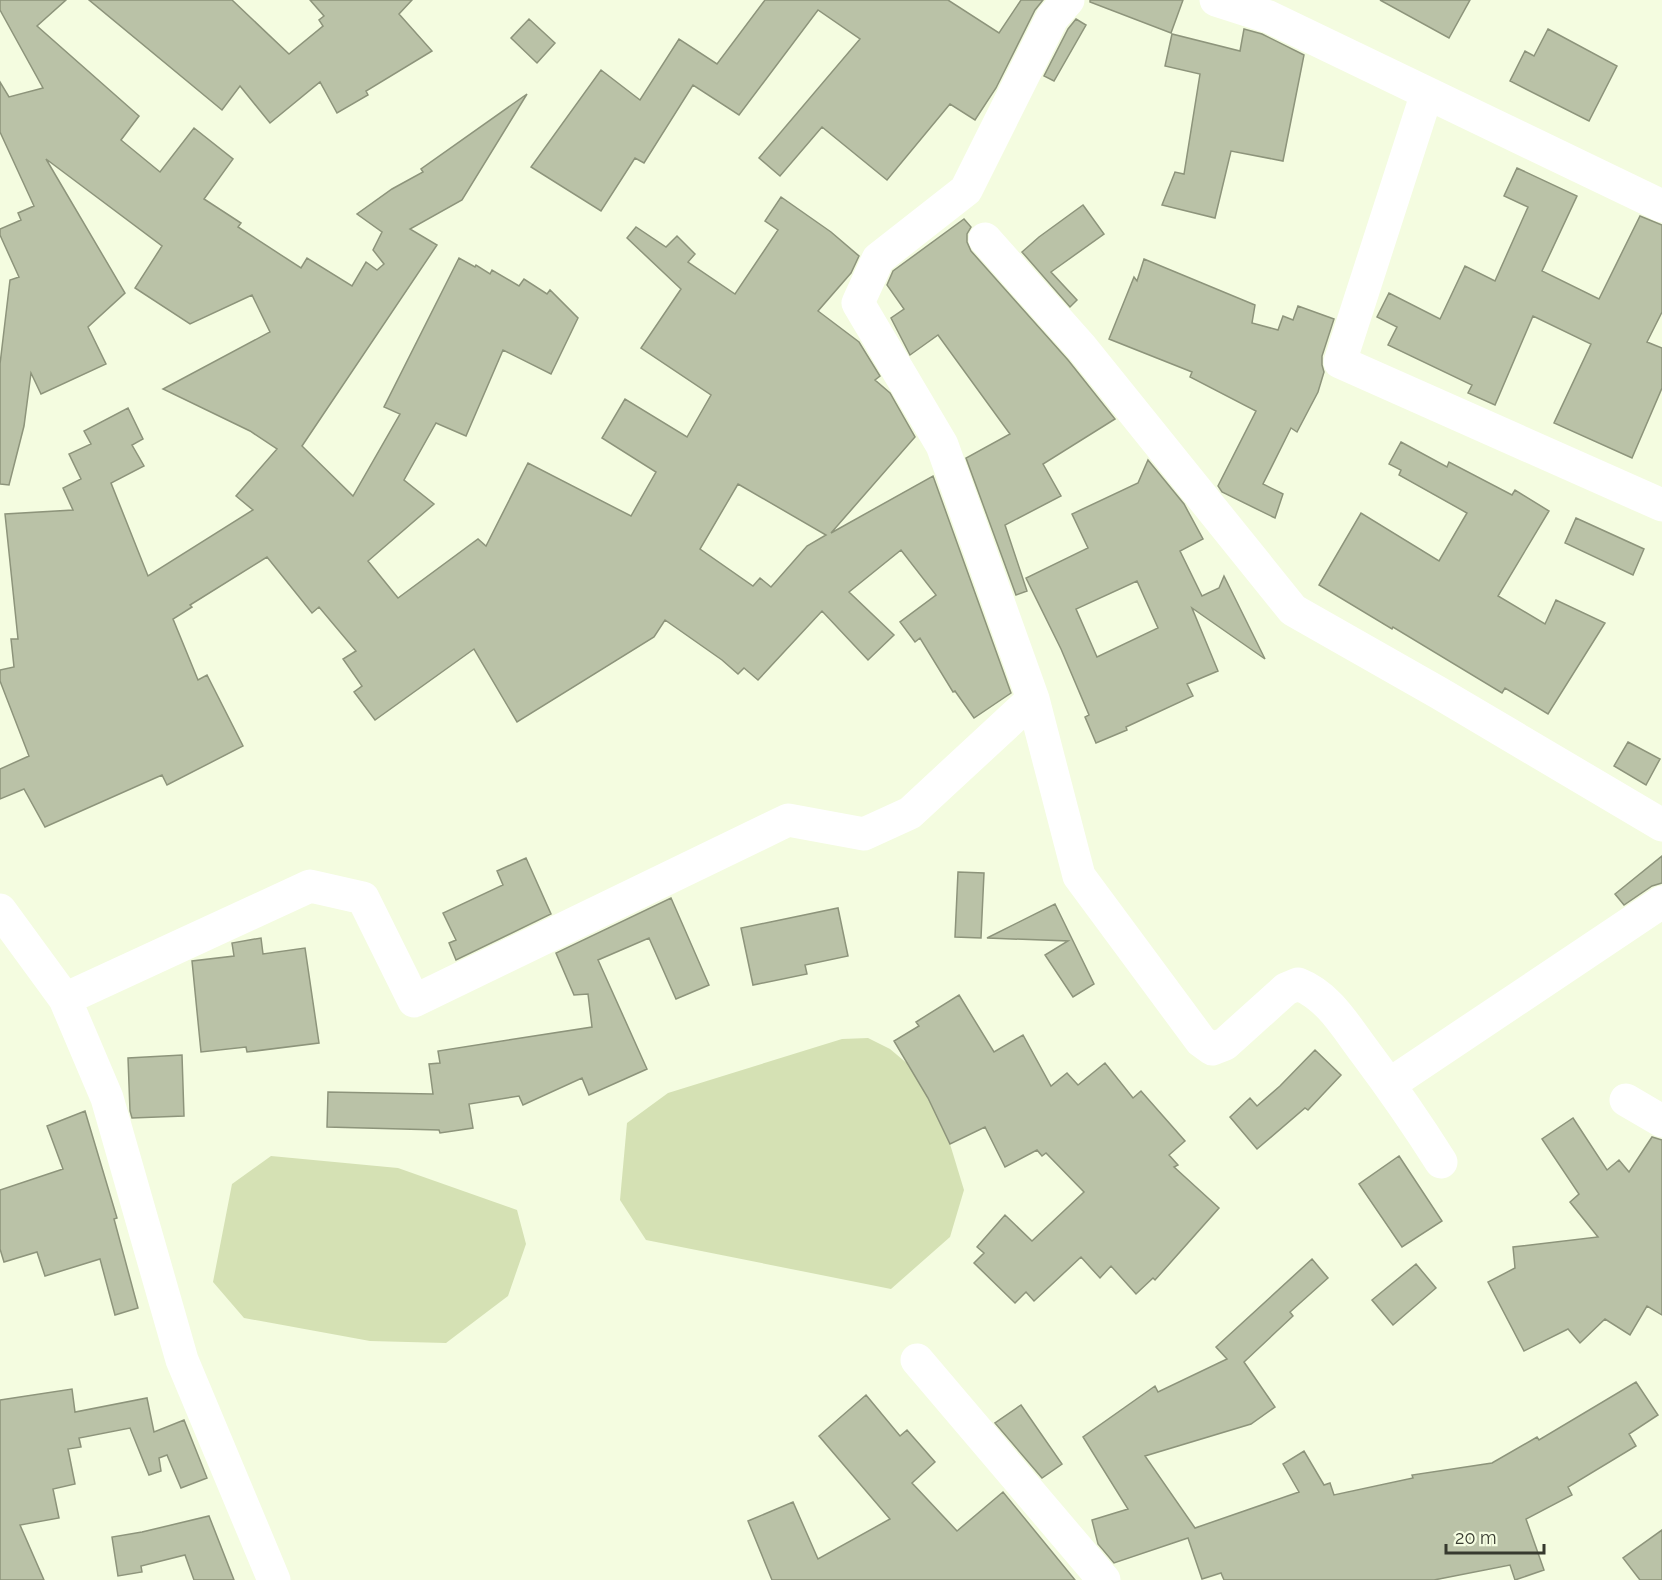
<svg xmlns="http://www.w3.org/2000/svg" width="1662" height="1580" viewBox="0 0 1662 1580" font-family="Raleway,sans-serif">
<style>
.green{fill:#d5e1b4}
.building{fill:#bac2a7;stroke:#8d947b;stroke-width:1.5;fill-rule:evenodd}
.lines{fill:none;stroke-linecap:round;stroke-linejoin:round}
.minor{stroke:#fff;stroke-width:33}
</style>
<rect width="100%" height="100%" fill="#f4fce0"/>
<path class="green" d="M 868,1038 L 890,1049 L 909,1065 L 930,1101 L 950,1144 L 964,1190 L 950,1237 L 891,1289 L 646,1240 L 620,1200 L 627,1123 L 668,1093 L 842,1039 Z
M 271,1156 L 398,1168 L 517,1210 L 526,1244 L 508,1296 L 446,1343 L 370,1341 L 244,1318 L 213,1282 L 232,1184 Z"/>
<path class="building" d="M 0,0 L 66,0 L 37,26 L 139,116 L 121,140 L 160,172 L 194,128 L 233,159 L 204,199 L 241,223 L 238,227 L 301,268 L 307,258 L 352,286 L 366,262 L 377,270 L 384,264 L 373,250 L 382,232 L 357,214 L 392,189 L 423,172 L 421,169 L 527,94 L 462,200 L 410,229 L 437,245 L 302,446 L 353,496 L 400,414 L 384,407 L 459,258 L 475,267 L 476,265 L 490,274 L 492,270 L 519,286 L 524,279 L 547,294 L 550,290 L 578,318 L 551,374 L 503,350 L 466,436 L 436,423 L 404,480 L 434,504 L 368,561 L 398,598 L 478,539 L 486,546 L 528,463 L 631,516 L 656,472 L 602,438 L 625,399 L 687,437 L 711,395 L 641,348 L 681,289 L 627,238 L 636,227 L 666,247 L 677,236 L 695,254 L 688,262 L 735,294 L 778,230 L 765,221 L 781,197 L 831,232 L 859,256 L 851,273 L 818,311 L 859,342 L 880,376 L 875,380 L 890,393 L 915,437 L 831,533 L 933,476 L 1011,693 L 974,718 L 955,691 L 953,692 L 920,638 L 915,642 L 900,622 L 936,595 L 901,550 L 849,592 L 894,635 L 868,660 L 822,611 L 758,680 L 744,668 L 738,674 L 722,660 L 665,620 L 654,637 L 517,722 L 474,649 L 375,720 L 354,692 L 362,686 L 343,659 L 356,651 L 319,607 L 312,613 L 267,557 L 190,605 L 192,607 L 173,619 L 198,680 L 207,675 L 243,746 L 167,785 L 162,775 L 45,827 L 24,789 L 0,799 L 0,769 L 29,756 L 0,681 L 0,670 L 14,667 L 11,639 L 18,639 L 5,514 L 73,510 L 63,488 L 81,479 L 69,454 L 91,444 L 84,431 L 128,408 L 143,439 L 132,445 L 144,466 L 111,483 L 148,576 L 253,510 L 236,496 L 277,449 L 250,431 L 163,389 L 270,332 L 252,295 L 190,324 L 135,288 L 162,246 L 46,159 L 125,293 L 88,327 L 106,364 L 41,394 L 31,373 L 24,426 L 9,485 L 0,484 L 0,364 L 10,280 L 19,277 L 0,235 L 0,229 L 21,220 L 18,213 L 34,206 L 0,132 L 0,82 L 9,97 L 43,88 L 0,10 ZM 738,484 L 826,535 L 807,546 L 771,587 L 760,578 L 753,586 L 700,549 Z
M 89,0 L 232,0 L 289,54 L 323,26 L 319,20 L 324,16 L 310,0 L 412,0 L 399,14 L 432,51 L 366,91 L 368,95 L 337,113 L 320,82 L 270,123 L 240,86 L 222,110 Z
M 765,0 L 948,0 L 999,33 L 1021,0 L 1043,0 L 1035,10 L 996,88 L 975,120 L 950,104 L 887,180 L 822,127 L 780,176 L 759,158 L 860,39 L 818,10 L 739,115 L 693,85 L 644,163 L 635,158 L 601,211 L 531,167 L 601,70 L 640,100 L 679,39 L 717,64 Z
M 1090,0 L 1183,0 L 1171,33 L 1090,2 Z
M 1380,0 L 1470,0 L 1449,38 Z
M 529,19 L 555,43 L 537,63 L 511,38 Z
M 1076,19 L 1086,25 L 1054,81 L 1044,76 L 1068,29 Z
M 1244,29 L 1262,34 L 1304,55 L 1283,161 L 1231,151 L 1215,218 L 1162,205 L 1175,172 L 1184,174 L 1200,74 L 1165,66 L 1172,34 L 1240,51 Z
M 1548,29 L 1617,66 L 1589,121 L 1510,81 L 1525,51 L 1534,56 Z
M 1517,168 L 1577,196 L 1542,271 L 1599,299 L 1640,216 L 1662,225 L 1662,312 L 1647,342 L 1662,348 L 1662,388 L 1632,458 L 1554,423 L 1591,344 L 1533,316 L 1495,405 L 1468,393 L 1472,385 L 1388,345 L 1397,327 L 1377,317 L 1389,293 L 1440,319 L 1465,266 L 1495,281 L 1528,207 L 1504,196 Z
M 1083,205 L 1104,234 L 1051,272 L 1077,300 L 1070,307 L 1022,252 L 1039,237 Z
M 964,219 L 971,227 L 967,234 L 967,242 L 971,251 L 1068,360 L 1115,419 L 1043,464 L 1061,496 L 1005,525 L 1027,591 L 1016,595 L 966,458 L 1010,434 L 938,335 L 910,355 L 891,318 L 904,309 L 887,285 L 893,271 Z
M 1144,259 L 1255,305 L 1252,323 L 1278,330 L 1283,316 L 1293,320 L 1298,306 L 1334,319 L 1322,356 L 1322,365 L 1324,372 L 1318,392 L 1297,432 L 1291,428 L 1263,484 L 1283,494 L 1275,518 L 1222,492 L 1218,486 L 1256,411 L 1190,377 L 1192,372 L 1109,339 L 1134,277 L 1137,281 Z
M 1401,442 L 1447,467 L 1449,462 L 1512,495 L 1515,490 L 1549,511 L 1498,596 L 1545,624 L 1556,600 L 1605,623 L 1548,714 L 1505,688 L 1502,693 L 1393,627 L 1392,629 L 1319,585 L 1361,513 L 1439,561 L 1467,513 L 1399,475 L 1401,470 L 1389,464 Z
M 1148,460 L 1184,504 L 1203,539 L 1180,551 L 1202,596 L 1219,588 L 1224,576 L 1265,659 L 1192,608 L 1218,671 L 1187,684 L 1193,696 L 1126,727 L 1127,730 L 1096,743 L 1085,717 L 1089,715 L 1061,649 L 1026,578 L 1088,548 L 1072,514 L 1138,483 ZM 1137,581 L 1158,628 L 1097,657 L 1076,609 Z
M 1576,518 L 1644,549 L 1633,575 L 1565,543 Z
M 1628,742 L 1660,759 L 1646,785 L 1614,766 Z
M 1662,856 L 1662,883 L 1652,886 L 1624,905 L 1615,894 Z
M 526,858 L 551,914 L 456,960 L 449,943 L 456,940 L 443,913 L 503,885 L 497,871 Z
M 958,872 L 984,873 L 981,938 L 955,937 Z
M 671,898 L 709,985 L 676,999 L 649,938 L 598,960 L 647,1069 L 589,1095 L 582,1078 L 523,1105 L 519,1096 L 469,1104 L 473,1128 L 440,1133 L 439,1130 L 327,1127 L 328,1092 L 433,1094 L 429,1064 L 440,1063 L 438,1051 L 592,1027 L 588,994 L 574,995 L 556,953 Z
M 1055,904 L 1094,984 L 1073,997 L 1045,955 L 1068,941 L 987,938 Z
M 838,908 L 848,956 L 805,965 L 807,974 L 753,985 L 741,928 Z
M 261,938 L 263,954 L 305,948 L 319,1043 L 247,1052 L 246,1047 L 201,1052 L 192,961 L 234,956 L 232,943 Z
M 959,995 L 994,1052 L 1023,1035 L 1051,1086 L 1067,1073 L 1078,1085 L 1105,1063 L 1133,1098 L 1141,1091 L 1185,1141 L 1169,1155 L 1178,1165 L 1174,1167 L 1219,1208 L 1155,1280 L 1153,1278 L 1136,1294 L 1111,1266 L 1100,1278 L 1081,1257 L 1034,1301 L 1026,1292 L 1015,1303 L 974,1263 L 984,1253 L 977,1247 L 1005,1215 L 1032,1241 L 1084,1192 L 1046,1153 L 1042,1156 L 1037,1150 L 1005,1167 L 985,1127 L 950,1144 L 928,1098 L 894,1041 L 919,1026 L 916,1022 Z
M 1315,1050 L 1341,1075 L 1308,1110 L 1305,1108 L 1257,1149 L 1230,1117 L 1250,1098 L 1257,1106 L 1280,1086 Z
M 182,1055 L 184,1116 L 132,1118 L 130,1111 L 128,1058 Z
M 85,1111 L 117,1218 L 114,1219 L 138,1308 L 115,1315 L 100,1259 L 45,1276 L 37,1252 L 4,1262 L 0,1249 L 0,1190 L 63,1169 L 47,1126 Z
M 1573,1118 L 1607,1170 L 1619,1160 L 1629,1172 L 1652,1137 L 1662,1140 L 1662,1315 L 1647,1306 L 1630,1335 L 1605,1319 L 1580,1343 L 1568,1329 L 1524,1351 L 1488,1282 L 1515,1268 L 1513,1247 L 1598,1237 L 1570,1202 L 1579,1194 L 1542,1139 Z
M 1399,1156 L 1442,1221 L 1402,1247 L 1359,1184 Z
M 1312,1259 L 1328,1278 L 1290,1312 L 1293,1316 L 1244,1362 L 1275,1407 L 1251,1424 L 1145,1456 L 1195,1528 L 1299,1492 L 1283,1464 L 1304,1451 L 1324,1485 L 1330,1483 L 1334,1495 L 1413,1478 L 1412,1475 L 1492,1463 L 1537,1437 L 1539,1440 L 1636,1382 L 1658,1415 L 1629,1434 L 1636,1446 L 1568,1487 L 1572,1495 L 1526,1519 L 1544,1570 L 1515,1580 L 1510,1565 L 1434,1580 L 1224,1580 L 1221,1573 L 1202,1579 L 1188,1538 L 1114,1563 L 1098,1544 L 1092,1520 L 1128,1509 L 1083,1437 L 1155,1386 L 1158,1392 L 1227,1359 L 1216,1347 Z
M 1416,1264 L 1436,1288 L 1393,1325 L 1372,1300 Z
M 72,1389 L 75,1412 L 147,1398 L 154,1432 L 184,1420 L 207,1478 L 181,1488 L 167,1455 L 159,1458 L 161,1471 L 149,1475 L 130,1428 L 79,1438 L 81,1447 L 68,1449 L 75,1484 L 53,1489 L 59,1518 L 20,1525 L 44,1580 L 0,1580 L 0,1400 Z
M 866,1395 L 900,1436 L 907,1430 L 935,1462 L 912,1483 L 957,1531 L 1003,1492 L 1075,1580 L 772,1580 L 748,1521 L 793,1502 L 818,1559 L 890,1519 L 819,1436 Z
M 1021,1405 L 1062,1464 L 1042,1478 L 995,1423 Z
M 209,1516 L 234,1580 L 194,1580 L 185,1555 L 141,1566 L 142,1572 L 118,1576 L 112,1537 L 142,1532 Z
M 1662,1530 L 1662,1580 L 1640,1580 L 1623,1558 Z"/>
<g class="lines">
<path class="minor" d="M 1068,0 L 1052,18 L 966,190 L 878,259 L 858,303 L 942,445 L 1033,699 L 1079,876 L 1201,1041 L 1212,1049 L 1225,1044 L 1286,989 L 1298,984 C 1329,996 1346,1027 1365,1052 C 1392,1088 1417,1124 1441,1162
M 1216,0 L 1269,17 L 1662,206
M 1427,93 L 1340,362 L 1662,505
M 985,239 L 1082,348 L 1293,610 L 1439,693 L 1662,825
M 0,910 L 65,999 L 107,1098 L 182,1360 L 274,1580
M 65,999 L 310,886 L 363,898 L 414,1001 L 788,820 L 864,834 L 910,813 L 1033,699
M 1390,1084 L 1662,902
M 1626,1100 L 1662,1121
M 917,1360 L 1104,1580"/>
</g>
<path d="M1446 1544v9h98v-9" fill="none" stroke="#36392e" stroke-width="3"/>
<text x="1455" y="1544" font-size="18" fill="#36392e" stroke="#f4fce0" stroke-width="4.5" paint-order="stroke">20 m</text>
</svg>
